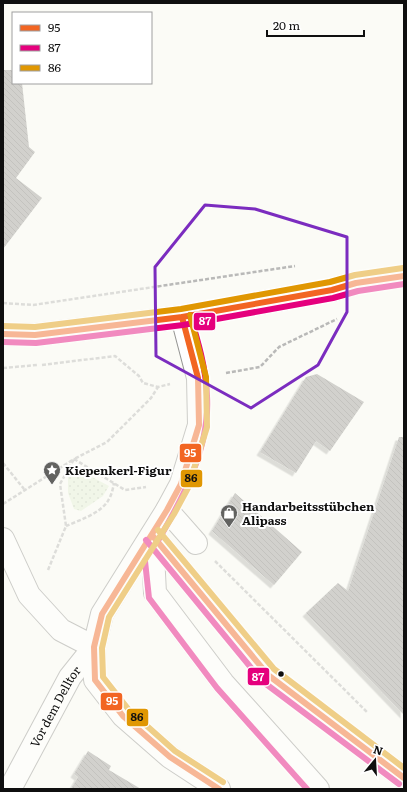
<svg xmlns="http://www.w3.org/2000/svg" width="407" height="792" viewBox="0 0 407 792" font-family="Literata,serif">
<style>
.grass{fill:url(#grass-dots)}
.building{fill:url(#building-back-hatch);filter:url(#shadow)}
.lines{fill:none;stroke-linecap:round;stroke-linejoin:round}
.minor-casing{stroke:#959593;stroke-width:24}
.path{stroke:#b9b9b8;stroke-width:2.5;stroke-dasharray:4 2;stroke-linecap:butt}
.minor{stroke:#fefefe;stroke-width:22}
.bus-1-casing{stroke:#fff;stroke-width:9}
.bus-2-casing{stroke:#fff;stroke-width:9}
.bus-3-casing{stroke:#fff;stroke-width:9}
.bus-1{stroke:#f26522;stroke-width:6}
.bus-2{stroke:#e5007d;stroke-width:6}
.bus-3{stroke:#e09702;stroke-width:6}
.marked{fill:none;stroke:#7b2cbf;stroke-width:3;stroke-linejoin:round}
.bus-dot{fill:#0f0f0f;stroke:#fff;stroke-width:1.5}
.labels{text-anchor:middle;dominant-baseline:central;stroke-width:4;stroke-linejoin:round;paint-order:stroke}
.poi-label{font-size:12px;font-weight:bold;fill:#0f0f0f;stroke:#fff;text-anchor:start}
.street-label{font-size:12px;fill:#0f0f0f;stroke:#fff}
.line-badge{stroke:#fff;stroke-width:1.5}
.badge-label{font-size:11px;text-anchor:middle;font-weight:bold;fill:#fff}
.pale-badge-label{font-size:11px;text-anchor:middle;font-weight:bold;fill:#111}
</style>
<defs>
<pattern id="grass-dots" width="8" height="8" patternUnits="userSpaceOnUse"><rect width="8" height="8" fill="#e4f0d7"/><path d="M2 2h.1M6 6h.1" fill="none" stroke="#c2cdb7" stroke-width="1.8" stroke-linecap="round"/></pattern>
<pattern id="building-back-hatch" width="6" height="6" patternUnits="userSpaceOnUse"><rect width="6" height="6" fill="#9f9e9b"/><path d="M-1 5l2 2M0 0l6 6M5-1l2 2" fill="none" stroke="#807f7d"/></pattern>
<filter id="shadow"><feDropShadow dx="-3.5" dy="3.5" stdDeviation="0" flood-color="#0004"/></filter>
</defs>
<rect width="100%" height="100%" fill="#fbfbf6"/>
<path class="grass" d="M 77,469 L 109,486 L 103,496 L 81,511 L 74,509 L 68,493 L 68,472 Z"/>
<path class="building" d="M 3,70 L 13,70 L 13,83 L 22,83 L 29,147 L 35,152 L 16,178 L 42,198 L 3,249 Z
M 317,374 L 364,402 L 330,451 L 316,441 L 296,473 L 260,452 L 306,377 Z
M 399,437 L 404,437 L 404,715 L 306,613 L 338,583 L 348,591 Z
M 235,493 L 302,552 L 274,585 L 212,531 Z
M 88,751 L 111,766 L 109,770 L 141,789 L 71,789 L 78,777 L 74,774 Z"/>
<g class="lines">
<g class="minor-casing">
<g id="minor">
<path d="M 3,334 L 35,335 L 182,317 L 332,290 L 356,283 L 404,276"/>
<path d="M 167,510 L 196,543"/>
<path d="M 152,535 L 268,675 L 404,778"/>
<path d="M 152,535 L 155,593 L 223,683 L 318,789"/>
<path d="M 3,539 L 29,595 L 61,630 L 94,647"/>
<path d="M 94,647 L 95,680 L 123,716 L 170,757 L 219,789"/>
<path id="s1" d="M 10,789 L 70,677 L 94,647 L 102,614 L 167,510 L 181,484 L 199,425 L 198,378 L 182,317"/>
</g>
</g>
<path class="path" d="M 3,303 L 33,305 L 295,266
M 42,365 L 115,356 L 139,376 L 143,383 L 158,387 L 170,384
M 3,368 L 37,365
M 226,373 L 260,367 L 279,347 L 337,319
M 3,463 L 24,489
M 3,504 L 74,459 L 125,490 L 146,487
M 66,526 C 80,520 102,513 109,499 C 112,494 113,488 114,483
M 215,561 L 368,713
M 48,570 L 66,526 L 60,484 L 74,459 L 107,442 L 151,398 L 158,387"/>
<use href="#minor" class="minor"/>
<g class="bus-1-casing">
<path id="bus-1" d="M 182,317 L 198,378 L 199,425 L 181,484 L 167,510 L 102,614 L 94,647 L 95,680 L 123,716 L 170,757 L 219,789
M 3,334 L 35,335 L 182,317 L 332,290 L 356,283 L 404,276
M 152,535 L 268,675 L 404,778"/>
</g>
<g class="bus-2-casing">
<path id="bus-2" d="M 3,342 L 36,343 L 183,325 L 333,298 L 358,291 L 404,284
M 159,539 C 184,496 210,447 207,396 C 206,368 198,341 190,315
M 146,540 L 262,681 L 399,784
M 145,561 L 149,598 L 217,688 L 307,789"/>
</g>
<g class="bus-3-casing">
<path id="bus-3" d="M 190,315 L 206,377 L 207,427 L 188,488 L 174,514 L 109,617 L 102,648 L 103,677 L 129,710 L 175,751 L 223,782
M 3,326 L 35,327 L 181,309 L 330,282 L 355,275 L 403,268
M 158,530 L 274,669 L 404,768"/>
</g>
<use href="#bus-1" class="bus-1"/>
<use href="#bus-2" class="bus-2"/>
<use href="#bus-3" class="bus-3"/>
</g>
<path d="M0 0H407V792H0ZM 205,205 L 255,209 L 347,237 L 347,312 L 318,365 L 251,408 L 156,356 L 155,267 Z" fill="#fbfbf6" fill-opacity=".55" fill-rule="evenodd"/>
<path class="marked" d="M 205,205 L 255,209 L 347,237 L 347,312 L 318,365 L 251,408 L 156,356 L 155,267 Z"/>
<defs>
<g id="sight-pin" transform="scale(0.9)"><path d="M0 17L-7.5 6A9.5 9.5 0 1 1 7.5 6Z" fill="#626260" stroke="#fff"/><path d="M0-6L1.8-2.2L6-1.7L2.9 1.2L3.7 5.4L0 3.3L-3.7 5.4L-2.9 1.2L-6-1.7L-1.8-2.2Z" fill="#fff"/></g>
<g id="shop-pin" transform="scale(0.9)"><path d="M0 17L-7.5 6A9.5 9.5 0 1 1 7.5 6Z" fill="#626260" stroke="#fff"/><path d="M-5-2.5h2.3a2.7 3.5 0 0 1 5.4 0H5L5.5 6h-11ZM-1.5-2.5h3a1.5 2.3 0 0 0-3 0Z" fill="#fff"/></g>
</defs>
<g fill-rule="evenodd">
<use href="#sight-pin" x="52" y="470"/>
<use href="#shop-pin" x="229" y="513"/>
</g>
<circle class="bus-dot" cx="281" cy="674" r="3.5"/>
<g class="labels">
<g class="poi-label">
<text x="65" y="470">Kiepenkerl-Figur</text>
<text x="242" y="506">Handarbeitsstübchen<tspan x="242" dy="14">Alipass</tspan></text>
</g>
<g class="street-label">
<text stroke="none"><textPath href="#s1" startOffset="94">Vor dem Delltor</textPath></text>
</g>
</g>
<g class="line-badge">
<rect x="193" y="312" width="23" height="19" rx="4" fill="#e5007d"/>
<rect x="179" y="443" width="23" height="20" rx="4" fill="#f26522"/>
<rect x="180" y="469" width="23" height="19" rx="4" fill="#e09702"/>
<rect x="247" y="667" width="23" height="19" rx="4" fill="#e5007d"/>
<rect x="100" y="692" width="23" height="19" rx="4" fill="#f26522"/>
<rect x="126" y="708" width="23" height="19" rx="4" fill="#e09702"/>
</g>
<g class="badge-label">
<text x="205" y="325">87</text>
<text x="190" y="457">95</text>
<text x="258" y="681">87</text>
<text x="112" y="705">95</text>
</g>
<g class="pale-badge-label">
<text x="191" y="482">86</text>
<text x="137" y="721">86</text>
</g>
<rect width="407" height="792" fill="none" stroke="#0f0f0f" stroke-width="8"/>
<rect x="12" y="12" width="140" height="72" fill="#ffffff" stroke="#9f9f9f"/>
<rect x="20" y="25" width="20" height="6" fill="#f26522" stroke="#9f9f9f"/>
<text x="48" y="32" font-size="12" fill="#0f0f0f">95</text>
<rect x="20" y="45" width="20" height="6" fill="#e5007d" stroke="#9f9f9f"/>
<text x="48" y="52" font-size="12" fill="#0f0f0f">87</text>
<rect x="20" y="65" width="20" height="6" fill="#e09702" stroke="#9f9f9f"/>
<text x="48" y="72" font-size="12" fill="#0f0f0f">86</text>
<g transform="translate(375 760) rotate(18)" stroke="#ffffff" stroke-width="3" paint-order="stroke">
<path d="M0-3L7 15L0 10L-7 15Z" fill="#0f0f0f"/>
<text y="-6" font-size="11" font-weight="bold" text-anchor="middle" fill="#0f0f0f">N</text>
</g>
<path d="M267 30v6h97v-6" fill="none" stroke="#0f0f0f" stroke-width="2"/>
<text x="273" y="30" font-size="12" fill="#0f0f0f" stroke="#ffffff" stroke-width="3" paint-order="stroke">20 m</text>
</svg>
